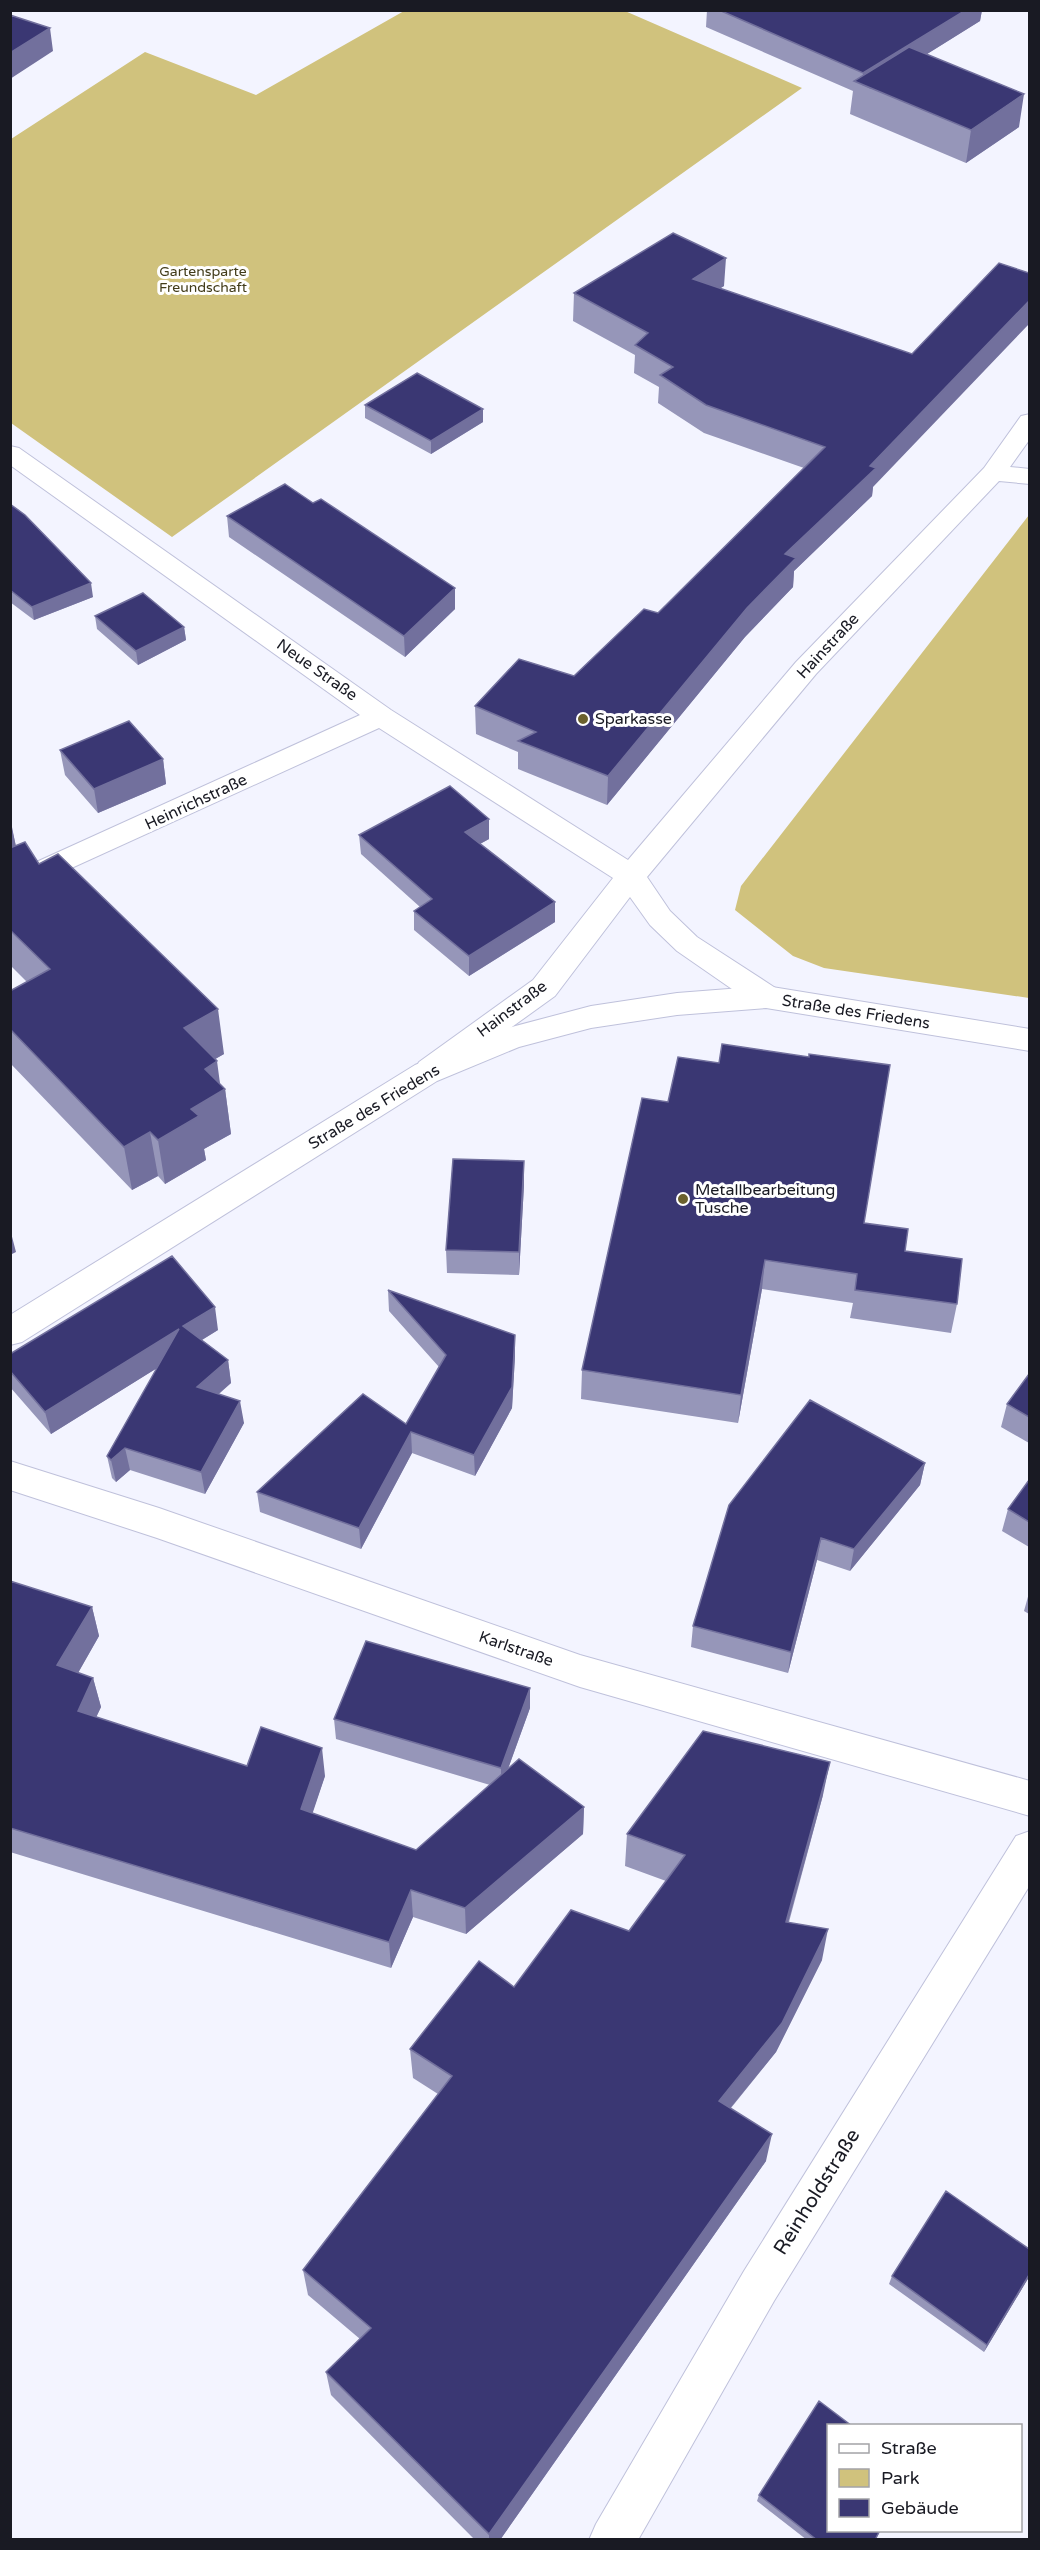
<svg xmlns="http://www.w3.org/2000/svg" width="1040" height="2550" viewBox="0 0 1040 2550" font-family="'Varela Round',sans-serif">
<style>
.green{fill:#d0c27d}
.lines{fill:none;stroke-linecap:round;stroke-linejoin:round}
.minor-casing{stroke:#bfc1db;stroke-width:2}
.major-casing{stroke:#bfc1db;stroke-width:2}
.minor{fill:#fff;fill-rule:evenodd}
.major{fill:#fff;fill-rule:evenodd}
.wall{fill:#9696b9}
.shaded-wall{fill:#72709d}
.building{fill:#3a3773;stroke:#72709d;stroke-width:1.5}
.poi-dot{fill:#6b612d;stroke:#fff;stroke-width:2}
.labels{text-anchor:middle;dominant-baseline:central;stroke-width:6;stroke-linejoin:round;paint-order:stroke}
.far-park-label{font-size:14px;fill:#423c1a;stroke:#fff}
.street-label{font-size:16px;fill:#191a23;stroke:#fff}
.poi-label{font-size:16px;fill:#191a23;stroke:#fff;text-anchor:start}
.near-street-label{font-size:20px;fill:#191a23;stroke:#fff}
</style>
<rect width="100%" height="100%" fill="#f3f4ff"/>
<path class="green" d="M 404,11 L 625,11 L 802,88 L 172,537 L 11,423 L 11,139 L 145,52 L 256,95 Z
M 1029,515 L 1029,998 L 824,968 L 793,956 L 735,910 L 741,886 Z"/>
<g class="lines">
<g class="minor-casing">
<path id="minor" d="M 1030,414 L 1030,439 L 1010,467 L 1030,469 L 1030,484 L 999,481 L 816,674 L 647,877 L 670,911 L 697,937 L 777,989 L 781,997 L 777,1005 L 766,1008 L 755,1005 L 677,951 L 650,925 L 630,897 L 555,996 L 441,1078 L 430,1081 L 419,1078 L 415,1070 L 419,1062 L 533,980 L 613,878 L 379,728 L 10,896 L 10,874 L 360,715 L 10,465 L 10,446 L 19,448 L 391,710 L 628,860 L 796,662 L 984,468 L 1021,416 Z
M 10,1461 L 159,1508 L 580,1655 L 1030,1781 L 1030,1816 L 580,1687 L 157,1538 L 10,1490 Z
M 1030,1831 L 1030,1885 L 774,2301 L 638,2540 L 589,2540 L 596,2524 L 744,2271 L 1016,1836 Z"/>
</g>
<g class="major-casing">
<path id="major" d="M 766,986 L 1030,1029 L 1030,1051 L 766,1008 L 677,1015 L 591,1028 L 519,1047 L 437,1081 L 22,1342 L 10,1345 L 10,1315 L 415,1065 L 500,1030 L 591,1006 L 677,993 Z"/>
</g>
<use href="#minor" class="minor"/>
<use href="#major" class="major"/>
</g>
<path class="wall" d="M 707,10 L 982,10 L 980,21 L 927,54 L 1019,127 L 966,163 L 850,114 L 853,91 L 706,27 Z
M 724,286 L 720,288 L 873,487 L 872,496 L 794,571 L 793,587 L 745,637 L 607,805 L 518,769 L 518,752 L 476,734 L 475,706 L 574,676 L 658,613 L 804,468 L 704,433 L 658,403 L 659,387 L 634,373 L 635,355 L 573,321 L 574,293 Z
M 365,405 L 483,422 L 431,454 L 365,418 Z
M 10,504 L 93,597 L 34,620 L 10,602 Z
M 227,516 L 455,609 L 405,657 L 229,537 Z
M 95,616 L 184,627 L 186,640 L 138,665 L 97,629 Z
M 60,750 L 163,759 L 166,784 L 98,813 L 65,775 Z
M 10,821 L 16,846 L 39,864 L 224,1054 L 215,1059 L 220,1085 L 225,1089 L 231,1134 L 204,1149 L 206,1160 L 165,1184 L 158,1176 L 132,1190 L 10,1063 L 10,1029 L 27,982 L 10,965 Z
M 359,835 L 489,839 L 480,844 L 555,922 L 469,976 L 414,930 L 414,911 L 420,907 L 361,854 Z
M 668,1102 L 864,1223 L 905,1251 L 957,1304 L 951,1333 L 850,1318 L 853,1303 L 762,1289 L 738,1423 L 581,1399 L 582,1370 Z
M 524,1161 L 524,1185 L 519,1275 L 447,1273 L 446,1250 Z
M 388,1290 L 515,1356 L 512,1408 L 475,1476 L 412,1453 L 361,1549 L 260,1512 L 257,1492 L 406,1424 L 439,1367 L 389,1311 Z
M 218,1330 L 202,1340 L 228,1360 L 231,1383 L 219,1394 L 244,1423 L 205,1494 L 130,1470 L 116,1482 L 112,1478 L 107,1456 L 157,1368 L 51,1434 L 10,1387 L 10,1354 Z
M 1029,1374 L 1029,1443 L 1001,1427 L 1007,1404 Z
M 925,1463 L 920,1485 L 850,1571 L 817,1560 L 788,1673 L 691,1647 L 693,1626 Z
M 1029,1480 L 1029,1547 L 1002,1531 L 1008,1509 Z
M 10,1581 L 92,1607 L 99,1636 L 78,1673 L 93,1678 L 101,1707 L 96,1717 L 247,1766 L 325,1776 L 312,1813 L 416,1850 L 490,1785 L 336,1739 L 334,1719 L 530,1708 L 508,1769 L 584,1807 L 583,1834 L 466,1934 L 413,1917 L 391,1968 L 10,1852 Z
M 1029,1593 L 1029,1614 L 1024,1611 Z
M 823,1795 L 789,1922 L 822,1960 L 776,2052 L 731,2108 L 766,2161 L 500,2540 L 475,2540 L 331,2395 L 326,2372 L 360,2339 L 308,2295 L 303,2270 L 438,2094 L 413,2078 L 410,2049 L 514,1987 L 629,1931 L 666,1881 L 625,1866 L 627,1834 Z
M 892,2276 L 1029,2277 L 984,2352 L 889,2284 Z
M 759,2495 L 828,2530 L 881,2530 L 875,2540 L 807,2540 L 757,2501 Z"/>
<path class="shaded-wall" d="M 966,10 L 982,10 L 980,21 L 871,89 L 862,85 L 863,73 Z
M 50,28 L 53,51 L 10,79 L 10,53 Z
M 1024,94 L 1019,127 L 966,163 L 971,130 Z
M 726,258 L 724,286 L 691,307 L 693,279 Z
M 1029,301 L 1029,324 L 873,487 L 872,496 L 794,571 L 793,587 L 745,637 L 607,805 L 608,776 L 785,554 Z
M 483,409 L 483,422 L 431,454 L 431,441 Z
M 91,583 L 93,597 L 34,620 L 32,607 Z
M 455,588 L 455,609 L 405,657 L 404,636 Z
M 184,627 L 186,640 L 138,665 L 136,651 Z
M 163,759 L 166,784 L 98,813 L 94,789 Z
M 489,819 L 489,839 L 465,852 L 465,832 Z
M 11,822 L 20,867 L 10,872 Z
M 555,902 L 555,922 L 469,976 L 469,956 Z
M 218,1009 L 224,1054 L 191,1073 L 184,1028 Z
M 217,1061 L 221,1091 L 225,1089 L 231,1134 L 204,1149 L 206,1160 L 165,1184 L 158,1140 L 191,1109 L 205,1069 Z
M 150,1132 L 158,1176 L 132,1190 L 124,1147 Z
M 524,1161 L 524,1185 L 519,1275 L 519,1252 Z
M 10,1229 L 16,1252 L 10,1255 Z
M 765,1260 L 762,1289 L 738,1423 L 741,1395 Z
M 215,1307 L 218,1330 L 187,1349 L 183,1326 Z
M 179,1329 L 183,1352 L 51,1434 L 45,1412 Z
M 515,1335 L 515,1356 L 512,1408 L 475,1476 L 474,1455 Z
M 228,1360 L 231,1383 L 201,1409 L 197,1387 Z
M 240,1401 L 244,1423 L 205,1494 L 201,1472 Z
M 411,1432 L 412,1453 L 361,1549 L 359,1528 Z
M 125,1448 L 130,1470 L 116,1482 L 111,1460 Z
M 925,1463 L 920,1485 L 850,1571 L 854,1549 Z
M 821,1538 L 817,1560 L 788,1673 L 791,1652 Z
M 92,1607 L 99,1636 L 66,1694 L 57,1665 Z
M 93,1678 L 101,1707 L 86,1739 L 78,1711 Z
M 530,1688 L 530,1708 L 501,1788 L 501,1768 Z
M 322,1748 L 325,1776 L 305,1836 L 301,1809 Z
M 830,1762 L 823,1795 L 780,1952 L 786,1922 Z
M 584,1807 L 583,1834 L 466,1934 L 465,1908 Z
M 411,1890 L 413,1917 L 391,1968 L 389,1942 Z
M 828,1929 L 822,1960 L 776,2052 L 714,2128 L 719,2101 Z
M 772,2134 L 766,2161 L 500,2540 L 489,2540 L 489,2534 Z
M 1029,2275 L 1029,2277 L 984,2352 L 987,2345 Z"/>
<path class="building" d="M 719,10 L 966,10 L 863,73 Z
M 10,15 L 50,28 L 10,53 Z
M 909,47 L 1024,94 L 971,130 L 854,81 Z
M 673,233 L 726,258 L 693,279 L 912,354 L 999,263 L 1029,273 L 1029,301 L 870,466 L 876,468 L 785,554 L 796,558 L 747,608 L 608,776 L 518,741 L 536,732 L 475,706 L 519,659 L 574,676 L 644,609 L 658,613 L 825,447 L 706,405 L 660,375 L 673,367 L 635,345 L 648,333 L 574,293 Z
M 417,373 L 483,409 L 431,441 L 365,405 Z
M 285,484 L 313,503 L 321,499 L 455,588 L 404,636 L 227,516 Z
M 10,504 L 25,515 L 91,583 L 32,607 L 10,590 Z
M 143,593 L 184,627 L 136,651 L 95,616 Z
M 129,721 L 163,759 L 94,789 L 60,750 Z
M 450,786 L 489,819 L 465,832 L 555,902 L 469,956 L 414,911 L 432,899 L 359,835 Z
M 25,842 L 39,864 L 58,854 L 218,1009 L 184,1028 L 217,1061 L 205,1069 L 225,1089 L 191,1109 L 199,1116 L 158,1140 L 150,1132 L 124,1147 L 10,1029 L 10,991 L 50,969 L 10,930 L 10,848 Z
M 722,1044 L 809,1057 L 809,1054 L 890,1065 L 864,1223 L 908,1229 L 905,1251 L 962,1259 L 957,1304 L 855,1290 L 857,1274 L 765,1260 L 741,1395 L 582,1370 L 642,1098 L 668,1102 L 678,1057 L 719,1063 Z
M 453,1159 L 524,1161 L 519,1252 L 446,1250 Z
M 172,1256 L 215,1307 L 183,1326 L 228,1360 L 197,1387 L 240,1401 L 201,1472 L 125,1448 L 111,1460 L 107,1456 L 179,1329 L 45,1412 L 10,1371 L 10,1354 Z
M 388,1290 L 515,1335 L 512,1387 L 474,1455 L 411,1432 L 359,1528 L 257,1492 L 363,1394 L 406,1424 L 446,1355 Z
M 1029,1374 L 1029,1417 L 1007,1404 Z
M 810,1400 L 925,1463 L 854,1549 L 821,1538 L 791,1652 L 693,1626 L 729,1505 Z
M 1029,1480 L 1029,1522 L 1008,1509 Z
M 10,1581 L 92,1607 L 57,1665 L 93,1678 L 78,1711 L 247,1766 L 261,1727 L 322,1748 L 301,1809 L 416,1850 L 519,1759 L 584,1807 L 465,1908 L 411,1890 L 389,1942 L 10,1828 Z
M 366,1641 L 530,1688 L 501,1768 L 334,1719 Z
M 703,1731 L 830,1762 L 786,1922 L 828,1929 L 782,2023 L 719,2101 L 772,2134 L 489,2534 L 326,2372 L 371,2328 L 303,2270 L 452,2076 L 410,2049 L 479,1961 L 514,1987 L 571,1910 L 629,1931 L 685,1855 L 627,1834 Z
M 946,2191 L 1029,2249 L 1029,2275 L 987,2345 L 892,2276 Z
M 819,2401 L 852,2426 L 828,2426 L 828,2530 L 880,2530 L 875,2540 L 817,2540 L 759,2495 Z"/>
<g class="poi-dot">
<circle cx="583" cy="719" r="6"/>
<circle cx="683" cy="1199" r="6"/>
</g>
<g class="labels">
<g class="far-park-label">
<text x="203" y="271">Gartensparte<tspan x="203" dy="16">Freundschaft</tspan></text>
</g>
<g class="street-label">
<text transform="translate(828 646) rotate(-47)">Hainstraße</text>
<text transform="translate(317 670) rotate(35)">Neue Straße</text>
<text transform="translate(196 802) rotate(-25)">Heinrichstraße</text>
<text transform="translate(512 1009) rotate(-37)">Hainstraße</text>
<text transform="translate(856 1012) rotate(9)">Straße des Friedens</text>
<text transform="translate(374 1107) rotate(-31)">Straße des Friedens</text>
<text transform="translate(516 1649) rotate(19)">Karlstraße</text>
</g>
<g class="poi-label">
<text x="595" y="719">Sparkasse</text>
<text x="695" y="1190">Metallbearbeitung<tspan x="695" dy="18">Tusche</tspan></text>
</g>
<g class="near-street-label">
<text transform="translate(817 2192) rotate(-58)">Reinholdstraße</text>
</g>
</g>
<rect width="1040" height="2550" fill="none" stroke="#191a23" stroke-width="24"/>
<rect x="827" y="2424" width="195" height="108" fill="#ffffff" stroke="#a3a3a7" stroke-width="1.5"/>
<rect x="839" y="2444" width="30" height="9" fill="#ffffff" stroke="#a3a3a7" stroke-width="1.5"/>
<text x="881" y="2454" font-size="18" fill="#191a23">Straße</text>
<rect x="839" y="2469" width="30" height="18" fill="#d0c27d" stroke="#a3a3a7" stroke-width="1.5"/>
<text x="881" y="2484" font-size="18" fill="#191a23">Park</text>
<rect x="839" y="2499" width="30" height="18" fill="#3a3773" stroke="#a3a3a7" stroke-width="1.5"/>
<text x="881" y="2514" font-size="18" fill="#191a23">Gebäude</text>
</svg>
